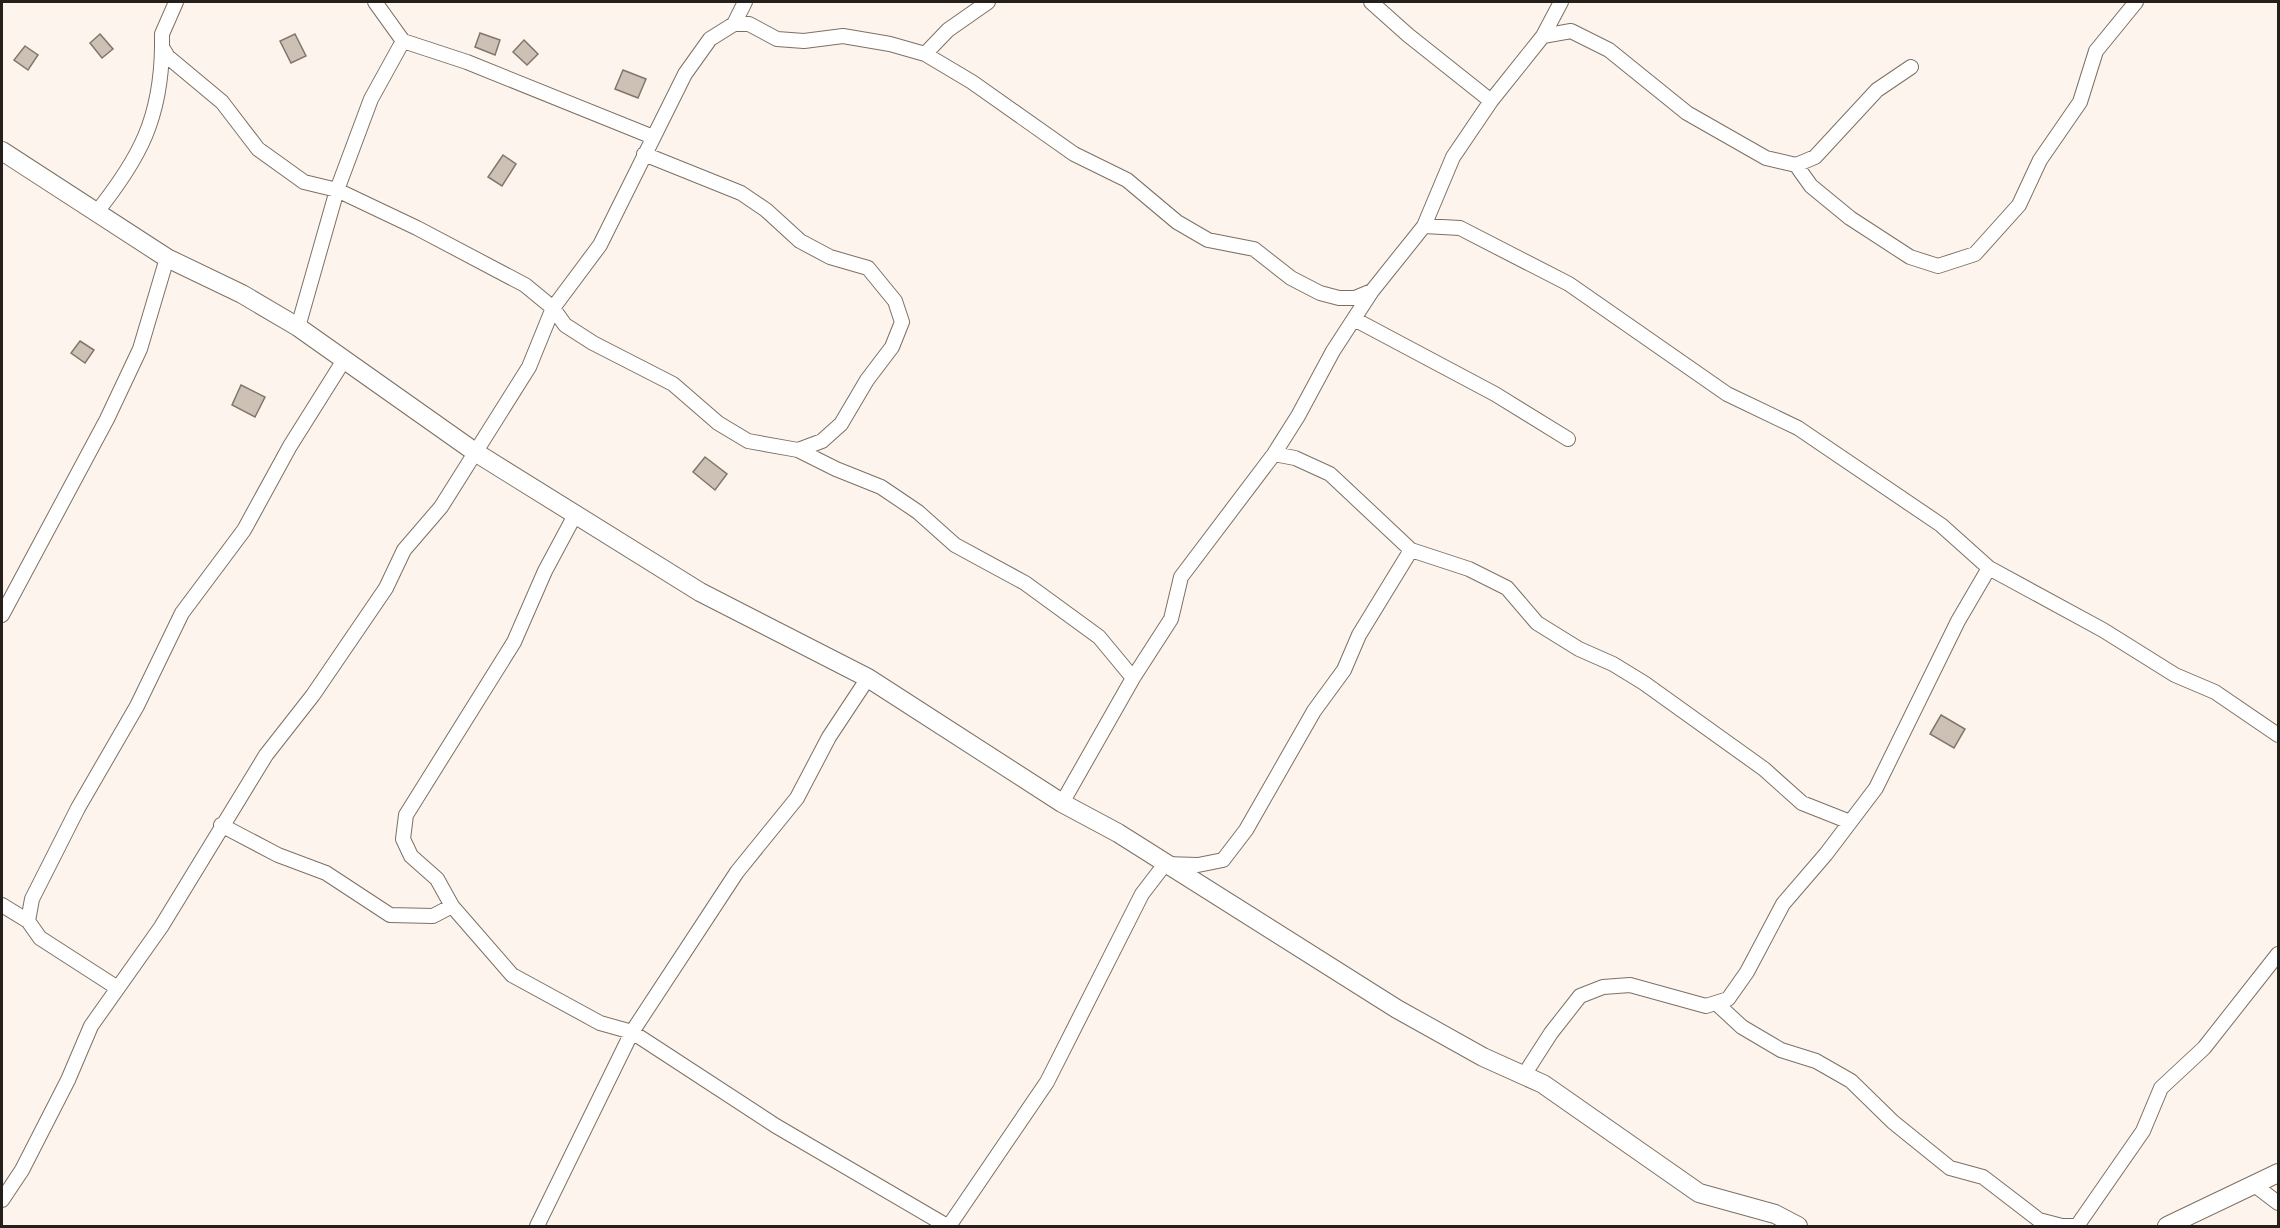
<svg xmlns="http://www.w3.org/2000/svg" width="2280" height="1228" viewBox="0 0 2280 1228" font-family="'Sofia Sans Condensed',sans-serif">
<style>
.building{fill:#cdc0b4;stroke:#82766b;stroke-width:1.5}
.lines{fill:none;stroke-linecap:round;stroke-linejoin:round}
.minor-casing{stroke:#7c7065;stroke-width:16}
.tertiary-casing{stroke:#7c7065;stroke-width:20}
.minor{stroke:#fff;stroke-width:14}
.tertiary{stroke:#fff;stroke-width:18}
</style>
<rect width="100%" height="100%" fill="#fdf5ed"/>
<path class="building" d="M 480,33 L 500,40 L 495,55 L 475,47 Z
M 100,34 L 113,49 L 102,58 L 90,43 Z
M 295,34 L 306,56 L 291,63 L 280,41 Z
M 524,40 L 538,54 L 527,65 L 513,52 Z
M 25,46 L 38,55 L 28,70 L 14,60 Z
M 623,70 L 646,79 L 638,98 L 615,89 Z
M 503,155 L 516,164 L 502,186 L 488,177 Z
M 80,341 L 94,350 L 85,363 L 71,353 Z
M 241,385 L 265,397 L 255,417 L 232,405 Z
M 705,457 L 727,474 L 715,490 L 693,472 Z
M 1941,715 L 1965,729 L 1954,748 L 1930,734 Z"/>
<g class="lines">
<g class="minor-casing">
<path id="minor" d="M 176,2 L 162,34 L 162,47 L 168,57 L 222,102 L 258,149 L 304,182 L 337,190 L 417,228 L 525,285 L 553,308 L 565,325 L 593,343 L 673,384 L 718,423 L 748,441 L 798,450 L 836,469 L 881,487 L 918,512 L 955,545 L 1025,583 L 1099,637 L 1133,678
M 375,2 L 403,41 L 467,62 L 653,137
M 1371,2 L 1408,35 L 1491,101
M 734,24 L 749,24 L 777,39 L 804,41 L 843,36 L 890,44 L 925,54 L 972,82 L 1074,154 L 1127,180 L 1177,222 L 1208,240 L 1254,249 L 1291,278 L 1320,293 L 1339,298 L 1355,298 L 1372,291
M 1543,36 L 1571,31 L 1609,50 L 1687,113 L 1766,158 L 1796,165 L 1815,157 L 1877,90 L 1911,67
M 925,54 L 948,30 L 988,2
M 644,154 L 741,193 L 766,210 L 800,241 L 830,257 L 868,268 L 895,301 L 902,322 L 892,347 L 867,380 L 841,424 L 822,441 L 798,450
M 1796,165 L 1811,186 L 1850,218 L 1910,257 L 1938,266 L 1975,254 L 2019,205 L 2040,160 L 2080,102 L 2096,51 L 2136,2
M 96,213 C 140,158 161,118 162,47
M 1424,226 L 1460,228 L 1569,284 L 1727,394 L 1798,428 L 1941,525 L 1989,568 L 2103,630 L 2175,675 L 2215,692 L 2278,735
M 1354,319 L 1495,394 L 1568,439
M 298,327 L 337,190 L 371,99 L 403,41
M 1274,454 L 1295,458 L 1330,474 L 1411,550 L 1469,569 L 1507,588 L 1537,623 L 1579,649 L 1613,664 L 1644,683 L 1764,769 L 1802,803 L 1850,822
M 575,515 L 545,571 L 514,642 L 406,815 L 403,839 L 411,856 L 437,879 L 452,906 L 512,975 L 600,1023 L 632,1032 L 776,1126 L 947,1226
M 2,615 L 107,419 L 140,349 L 167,258
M 1062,803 L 1133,678 L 1171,619 L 1181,577 L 1274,454 L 1298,416 L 1333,351 L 1372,291 L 1424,226 L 1453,157 L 1491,101 L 1543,36 L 1561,2
M 221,825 L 278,855 L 326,873 L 390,915 L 433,916 L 452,906
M 2,905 L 28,921
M 116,987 L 40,938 L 28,921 L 32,899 L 78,808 L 137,706 L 182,613 L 244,530 L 290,446 L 344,360
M 1716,1003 L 1742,1027 L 1781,1050 L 1816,1061 L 1851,1081 L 1893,1122 L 1950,1168 L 1983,1177 L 2039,1220 L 2062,1226 L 2077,1226
M 1524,1075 L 1551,1033 L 1580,996 L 1603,987 L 1630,985 L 1706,1006 L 1728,999 L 1747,972 L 1783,904 L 1826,854 L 1876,788 L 1958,621 L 1989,568
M 2253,1184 L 2278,1203
M 2,1200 L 22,1170 L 68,1080 L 91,1026 L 161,927 L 266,755 L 313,695 L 386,588 L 404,550 L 441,507 L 529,367 L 553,308 L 600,245 L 685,74 L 710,39 L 734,24 L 745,2
M 537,1226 L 632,1032 L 737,872 L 797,798 L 829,737 L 868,678
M 949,1226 L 1047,1082 L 1142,894 L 1165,864 L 1198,865 L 1223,860 L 1246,830 L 1314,711 L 1344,670 L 1359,635 L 1411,550
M 2077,1226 L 2143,1131 L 2161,1088 L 2204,1048 L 2278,954"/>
</g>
<g class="tertiary-casing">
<path id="tertiary" d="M 2,151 L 167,258 L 242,294 L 298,327 L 475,452 L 700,592 L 868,678 L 1062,803 L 1118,833 L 1397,1009 L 1483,1057 L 1543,1084 L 1699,1193 L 1775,1214 L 1798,1226
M 2167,1226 L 2278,1173"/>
</g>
<use href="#minor" class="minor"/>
<use href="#tertiary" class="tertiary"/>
</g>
<rect width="2280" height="1228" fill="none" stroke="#241f1b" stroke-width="6"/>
</svg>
